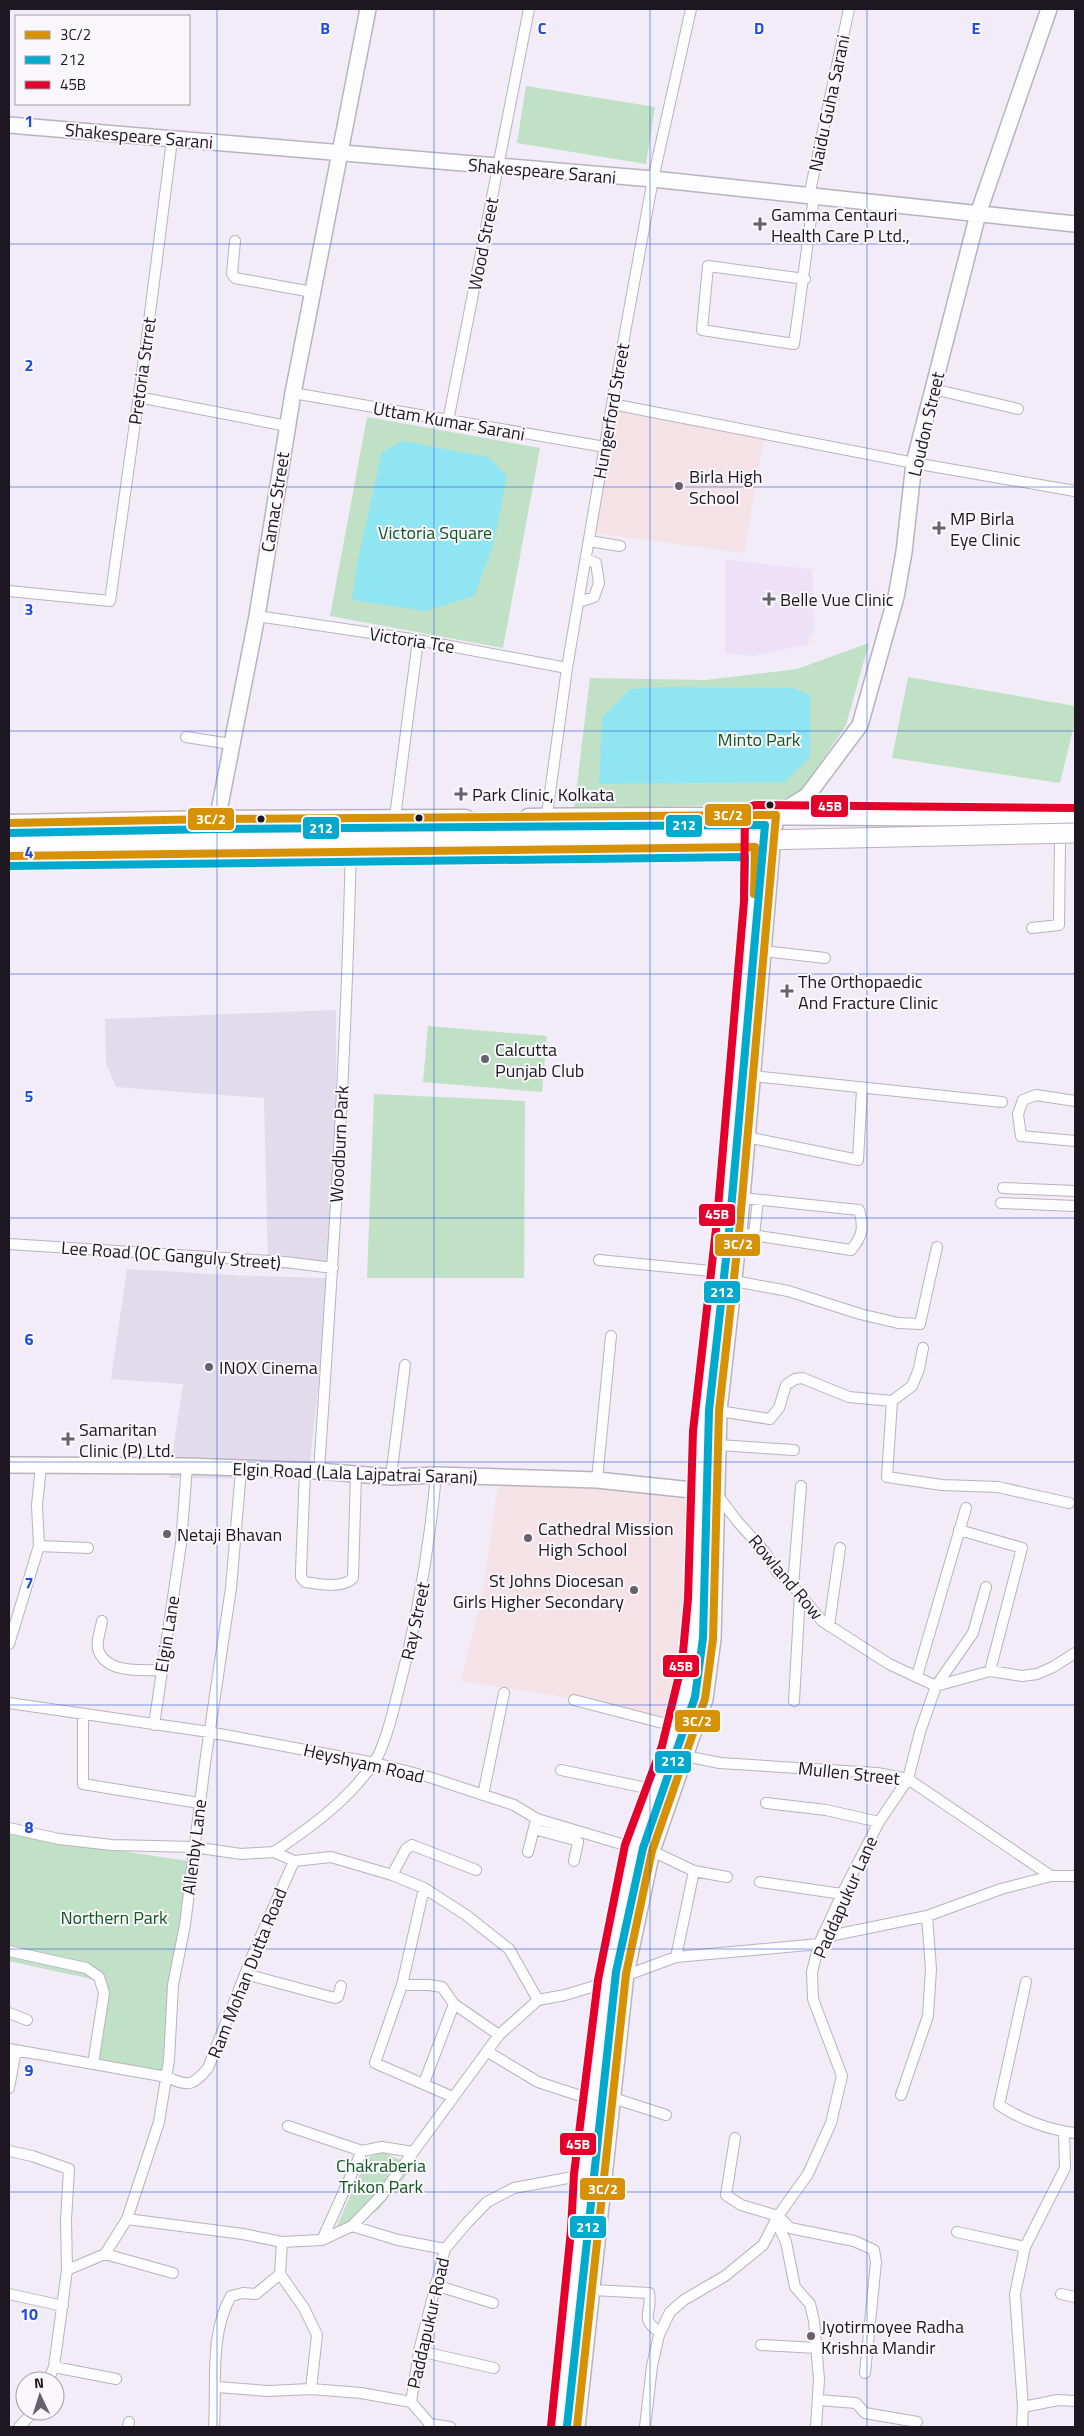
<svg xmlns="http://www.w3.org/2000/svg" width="1084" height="2436" viewBox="0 0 1084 2436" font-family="'Titillium Web',sans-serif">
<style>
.commercial{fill:#e2dbec}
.built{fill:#ede0f7}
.education{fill:#f4e2e6}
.green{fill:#c0e1c6}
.water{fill:#8fe5f2}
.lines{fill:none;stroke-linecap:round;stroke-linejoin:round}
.street-casing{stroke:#b9b3be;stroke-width:12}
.secondary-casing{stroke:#b9b3be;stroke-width:18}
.primary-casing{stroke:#b9b3be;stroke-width:19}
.street{stroke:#fdfcfe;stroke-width:10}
.secondary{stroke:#fdfcfe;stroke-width:15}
.primary{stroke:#fdfcfe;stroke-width:16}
.highway-bridge-casing{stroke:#b9b3be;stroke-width:21;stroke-linecap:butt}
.highway-bridge{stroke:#fdfcfe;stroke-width:19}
.bus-1-casing{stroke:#faf7fc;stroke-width:11}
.bus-2-casing{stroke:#faf7fc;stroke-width:11}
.bus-3-casing{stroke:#faf7fc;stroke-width:11}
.bus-1{stroke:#d69105;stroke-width:8}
.bus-2{stroke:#00a9ce;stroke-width:8}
.bus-3{stroke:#e4002b;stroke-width:8}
.grid{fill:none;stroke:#1d4ed8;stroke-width:1;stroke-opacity:0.55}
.poi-dot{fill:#67616c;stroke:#faf7fc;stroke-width:2}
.bus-dot{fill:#1c1720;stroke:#faf7fc;stroke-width:2}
.labels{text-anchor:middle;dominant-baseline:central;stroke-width:4;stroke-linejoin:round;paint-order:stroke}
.street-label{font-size:18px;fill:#1c1720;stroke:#faf7fc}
.poi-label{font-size:18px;fill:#1c1720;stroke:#faf7fc;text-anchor:start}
.park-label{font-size:18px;fill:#0f581f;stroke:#faf7fc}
.grid-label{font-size:16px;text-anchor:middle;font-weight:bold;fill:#1d4ed8;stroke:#faf7fc;stroke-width:4;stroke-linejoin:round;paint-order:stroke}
.line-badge{stroke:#faf7fc;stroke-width:2}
.badge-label{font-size:14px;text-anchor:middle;font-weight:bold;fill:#fff}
</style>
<rect width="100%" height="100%" fill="#f2ebf8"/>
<path class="commercial" d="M 336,1010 L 336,1270 L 268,1269 L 264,1098 L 116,1087 L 106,1063 L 105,1019 Z
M 127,1269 L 249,1276 L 330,1278 L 308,1479 L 169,1478 L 183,1384 L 111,1379 Z"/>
<path class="built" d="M 725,560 L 812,569 L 814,629 L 808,644 L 755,656 L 725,653 Z"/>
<path class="education" d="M 617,410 L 764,439 L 744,553 L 595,533 Z
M 571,1484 L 707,1486 L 704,1669 L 683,1726 L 553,1695 L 461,1681 L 483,1591 L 498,1485 Z"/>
<path class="green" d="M 526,86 L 655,107 L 646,164 L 517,143 Z
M 367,417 L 540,448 L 503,648 L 330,616 Z
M 869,643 L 846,725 L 794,803 L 574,809 L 590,678 L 706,680 L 797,669 Z
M 908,677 L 1075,706 L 1075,721 L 1060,783 L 892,758 Z
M 428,1026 L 547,1036 L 542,1092 L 423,1082 Z
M 374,1094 L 525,1101 L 524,1278 L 367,1278 Z
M 9,1834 L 188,1861 L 164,2073 L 96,2062 L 105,1982 L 9,1961 Z
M 383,2152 L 414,2166 L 379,2209 L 355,2225 L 334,2233 L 367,2158 Z"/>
<path class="water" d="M 402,441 L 488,457 L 507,476 L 494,542 L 474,596 L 425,611 L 352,600 L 357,564 L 382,452 Z
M 665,687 L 793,688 L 810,695 L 810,757 L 785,782 L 599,784 L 602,718 L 630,689 Z"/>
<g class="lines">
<g class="street-casing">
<path id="street" d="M 809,196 L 849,9
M 235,241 L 232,274 L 235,278 L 312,292
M 805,279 L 708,266 L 702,330 L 794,344 L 814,197
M 933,389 L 1018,409
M 293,393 L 605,447
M 138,397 L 287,426
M 612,404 L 914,463 L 1075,491
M 448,421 L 529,9
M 589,541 L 620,546
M 9,591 L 110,601 L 147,337 L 172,140
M 579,602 L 594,597 L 599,583 L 596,563 L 586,559
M 257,616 L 418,640 L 567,668
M 186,737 L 231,744
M 395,817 L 418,640
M 546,822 L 567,668 L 612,404 L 653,179 L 691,9
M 1032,928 L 1059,925 L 1060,841
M 763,951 L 825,958
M 753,1076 L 1002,1102
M 1075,1101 L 1036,1095 L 1023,1100 L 1018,1114 L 1021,1136 L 1075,1141
M 747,1137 L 858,1160 L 862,1089
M 1003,1188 L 1075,1191
M 1001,1203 L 1075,1206
M 739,1233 L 851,1250 C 863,1236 864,1227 859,1210 L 742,1198
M 754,1235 L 758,1200
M 9,1244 L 285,1262 L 333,1268
M 599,1260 L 721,1272
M 734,1281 L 788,1291 L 860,1314 L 898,1323 L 920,1324 L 937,1247
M 892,1401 L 887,1477 L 942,1485 L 998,1487 L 1069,1503
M 719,1411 L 770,1419 L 779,1408 L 786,1385 L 795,1379 L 802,1378 L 849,1397 L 892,1401 L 912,1386 L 919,1369 L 923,1348
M 718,1445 L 794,1450
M 305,1471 L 301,1570 L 301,1577 L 305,1582 C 319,1584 343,1589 353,1578 L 356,1474
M 319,1471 C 333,1260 347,1049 351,838
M 391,1477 L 405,1365
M 597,1480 L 611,1336
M 716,1493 L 737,1521 L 765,1552 L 777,1572 L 793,1586 L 822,1621 L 889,1664 L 936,1686 L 990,1671 L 1022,1676 L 1037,1674 L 1053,1667 L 1075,1653
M 959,1530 L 1022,1548 L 990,1671
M 39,1546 L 88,1548
M 793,1586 L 801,1486
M 102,1621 C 101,1629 95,1644 99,1652 C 109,1674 143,1670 161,1670
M 829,1626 L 840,1548
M 9,1644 L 39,1546 L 37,1505 L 41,1466
M 917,1676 L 966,1508
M 574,1700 L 678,1727
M 794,1701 L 800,1594
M 9,1703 L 209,1732 L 375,1763 L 429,1777 L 514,1805 L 537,1819 L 635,1848 L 652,1851 L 694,1871 L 727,1877
M 83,1715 L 83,1784 L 199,1803
M 154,1725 L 181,1544 L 187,1466
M 685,1756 L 720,1763 L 877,1773 L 908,1779 L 1051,1876 L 1075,1876
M 561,1770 L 656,1790
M 483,1795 L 504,1693
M 766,1803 L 826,1810 L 879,1822
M 9,1828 L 59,1839 L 112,1845 L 193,1847 L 241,1854 L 274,1852 L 294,1861 L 331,1857 L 392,1875 L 424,1888 L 466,1915 L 509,1949 L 538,2000
M 534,1829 L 575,1840 L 578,1842 L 574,1861
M 274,1852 C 311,1827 347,1801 373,1764 C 383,1752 392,1716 396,1700 C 416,1626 429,1552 436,1475
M 528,1852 L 535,1824
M 392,1875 L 406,1849 L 412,1845 L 476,1870
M 760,1882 L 842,1894
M 424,1888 L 402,1985 L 429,1985 L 442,1987 L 454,2004 L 499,2035
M 9,1951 L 86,1968 L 99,1977 L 104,1993 L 93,2064
M 676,1957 L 694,1871
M 245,1974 L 335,1998 L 338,1997 L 341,1986
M 1026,1982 L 999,2105 C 1020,2119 1049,2130 1075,2133
M 402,1985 L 375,2063 L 453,2097
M 9,2013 L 27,2020
M 9,2049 L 167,2077 C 188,2087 193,2086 208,2068 L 253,1954 L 294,1861
M 488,2052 L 538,2082 L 593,2100
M 424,2083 L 454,2004
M 9,2088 L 16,2050
M 901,2095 L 928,2016 L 931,1969 L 927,1916
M 613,2098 L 666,2115
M 288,2126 L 362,2151
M 735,2138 L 726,2195 L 741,2205 L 778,2216 L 790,2228 L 854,2241 L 874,2250 L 876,2262 L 865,2373
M 9,2151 L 32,2156 L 69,2169 L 66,2220 L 67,2270
M 127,2219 L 243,2234 L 282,2242 L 322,2240 L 352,2226 L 381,2196 L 499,2035 L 538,2000 L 565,1995 L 608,1982 L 676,1957 L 819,1944 L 834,1935 L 927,1916 L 1001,1889 L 1051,1876
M 776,2221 L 786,2242 L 795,2287 L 810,2304 L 814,2321 L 819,2379 L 816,2427
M 352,2226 L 398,2240 L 445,2249
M 957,2232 L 1025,2247
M 322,2240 L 362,2151 L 382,2147 L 413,2152
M 282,2242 L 280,2274 L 304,2308 L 317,2335 L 311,2389
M 105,2254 L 173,2273
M 435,2285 L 493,2303
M 592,2290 L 649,2293 C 653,2312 638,2319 660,2332
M 9,2294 L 63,2306
M 1061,2294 L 1075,2297
M 761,2345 L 817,2348
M 419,2351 L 494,2368
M 54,2367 L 116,2379
M 48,2381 L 54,2367 L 67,2270 L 105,2254 L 127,2219 L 159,2122 L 169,2060 L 173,1985 L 185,1925 L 205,1763 L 231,1588 L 241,1470
M 217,2387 L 268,2391 L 311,2389 L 361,2393 L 411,2402
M 819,2400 L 856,2403 L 865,2413 L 917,2422
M 1023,2407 L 1058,2400 L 1075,2401
M 430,2424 L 411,2402 L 419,2351 L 445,2249 L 466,2224 L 487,2202 L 514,2188 L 584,2175 L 604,2177
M 19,2427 L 34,2411
M 128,2427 L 129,2422
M 214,2427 C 217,2384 209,2335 231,2296 L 243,2293 L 256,2294 L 280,2274
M 429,2427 L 430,2424 L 450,2427
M 645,2427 L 652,2366 L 659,2335 L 670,2312 L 684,2300 L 725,2276 L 763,2245 L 778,2216 L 808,2174 L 831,2123 L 842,2076 L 813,1999 L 812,1972 L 819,1944 L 842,1894 L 879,1822 L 908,1779 L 920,1732 L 936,1686 L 973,1633 L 986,1587
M 1022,2427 L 1023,2407 L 1015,2294 L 1025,2247 L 1065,2168 L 1064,2132"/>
</g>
<g class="secondary-casing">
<path id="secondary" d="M 9,125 L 653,179 L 1075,224
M 215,831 L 257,616 L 293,393 L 368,9
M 9,1465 L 187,1466 L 319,1471 L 391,1477 L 436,1475 L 597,1480 L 711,1492
M 561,2427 L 581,2231 L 584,2175 L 608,1982 L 635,1848 L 672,1749 L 692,1665 L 698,1600 L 703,1432 L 727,1221 L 754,901 L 755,815
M 577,2427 L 626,1974 L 652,1851 L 705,1699 L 713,1639 L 719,1411 L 739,1233 L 772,847 L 776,815 L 807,796 L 860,725 L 896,597 L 904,552 L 914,463 L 978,214 L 1049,9"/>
</g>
<g class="primary-casing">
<path id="primary" d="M 528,817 C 711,814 893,818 1075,818
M 9,823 L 216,819 L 466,818
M 9,856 L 199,853"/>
</g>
<use href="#street" class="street"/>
<use href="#secondary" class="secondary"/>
<use href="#primary" class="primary"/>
<g class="highway-bridge-casing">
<path id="highway-bridge" d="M 9,832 L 562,826 L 650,827
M 9,845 L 759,840 L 1075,833"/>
</g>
<use href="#highway-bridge" class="highway-bridge"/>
<g class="bus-1-casing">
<path id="bus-1" d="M 9,823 L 216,819 L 776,815 L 739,1233 L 719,1411 L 713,1639 L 705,1699 L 652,1851 L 626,1974 L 577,2427
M 9,856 L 755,847 L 754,894"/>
</g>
<g class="bus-2-casing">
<path id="bus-2" d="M 9,833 L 216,829 L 765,825 L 729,1232 L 709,1410 L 703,1638 L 695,1697 L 643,1848 L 616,1972 L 567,2426
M 9,866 L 745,857 L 744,894"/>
</g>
<g class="bus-3-casing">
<path id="bus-3" d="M 551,2426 L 571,2230 L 574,2174 L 598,1980 L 625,1845 L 662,1746 L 682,1663 L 688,1599 L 693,1431 L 717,1220 L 744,901 L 745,812 L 749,807 L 755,805 L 1075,808"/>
</g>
<use href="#bus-1" class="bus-1"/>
<use href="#bus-2" class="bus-2"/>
<use href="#bus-3" class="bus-3"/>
</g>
<path class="grid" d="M 217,9 L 217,2427M 434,9 L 434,2427M 650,9 L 650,2427M 867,9 L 867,2427M 9,244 L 1075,244M 9,487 L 1075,487M 9,731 L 1075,731M 9,974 L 1075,974M 9,1218 L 1075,1218M 9,1462 L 1075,1462M 9,1705 L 1075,1705M 9,1949 L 1075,1949M 9,2192 L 1075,2192"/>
<g class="poi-dot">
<path d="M757.5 216.5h5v5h5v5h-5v5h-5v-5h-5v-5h5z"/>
<circle cx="679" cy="486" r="5"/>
<path d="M936.5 520.5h5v5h5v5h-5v5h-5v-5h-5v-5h5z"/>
<path d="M766.5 591.5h5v5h5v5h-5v5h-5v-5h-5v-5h5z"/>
<path d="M458.5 786.5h5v5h5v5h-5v5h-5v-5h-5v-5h5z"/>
<path d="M784.5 983.5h5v5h5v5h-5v5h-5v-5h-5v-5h5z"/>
<circle cx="485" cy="1059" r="5"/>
<circle cx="209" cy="1367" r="5"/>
<path d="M65.5 1431.5h5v5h5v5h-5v5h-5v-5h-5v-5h5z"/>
<circle cx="167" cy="1534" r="5"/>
<circle cx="528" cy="1538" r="5"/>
<circle cx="634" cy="1590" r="5"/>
<circle cx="811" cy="2336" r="5"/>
</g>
<g class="bus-dot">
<circle cx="770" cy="805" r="4.5"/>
<circle cx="419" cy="818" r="4.5"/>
<circle cx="261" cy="819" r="4.5"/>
</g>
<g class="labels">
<g class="street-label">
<text transform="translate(829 103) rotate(-78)">Naidu Guha Sarani</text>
<text transform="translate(139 136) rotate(5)">Shakespeare Sarani</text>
<text transform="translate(542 171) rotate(5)">Shakespeare Sarani</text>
<text transform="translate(483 244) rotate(-79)">Wood Street</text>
<text transform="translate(142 371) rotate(-82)">Pretoria Strret</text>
<text transform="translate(611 411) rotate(-80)">Hungerford Street</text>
<text transform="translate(449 421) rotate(10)">Uttam Kumar Sarani</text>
<text transform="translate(926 424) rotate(-77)">Loudon Street</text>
<text transform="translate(275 502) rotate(-81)">Camac Street</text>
<text transform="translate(412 640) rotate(9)">Victoria Tce</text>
<text transform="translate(339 1144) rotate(-87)">Woodburn Park</text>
<text transform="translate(171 1255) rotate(4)">Lee Road (OC Ganguly Street)</text>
<text transform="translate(355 1473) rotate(2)">Elgin Road (Lala Lajpatrai Sarani)</text>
<text transform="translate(786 1577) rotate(50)">Rowland Row</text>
<text transform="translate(415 1621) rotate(-78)">Ray Street</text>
<text transform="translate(167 1634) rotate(-81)">Elgin Lane</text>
<text transform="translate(364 1763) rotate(13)">Heyshyam Road</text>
<text transform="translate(849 1773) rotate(6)">Mullen Street</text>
<text transform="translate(194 1847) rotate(-83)">Allenby Lane</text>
<text transform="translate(845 1897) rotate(-66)">Paddapukur Lane</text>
<text transform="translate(247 1973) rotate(-68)">Ram Mohan Dutta Road</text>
<text transform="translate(428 2323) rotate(-77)">Paddapukur Road</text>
</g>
<g class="poi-label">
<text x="771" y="214">Gamma Centauri<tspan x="771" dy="21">Health Care P Ltd.,</tspan></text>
<text x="689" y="476">Birla High<tspan x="689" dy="21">School</tspan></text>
<text x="950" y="518">MP Birla<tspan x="950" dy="21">Eye Clinic</tspan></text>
<text x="780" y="599">Belle Vue Clinic</text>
<text x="472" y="794">Park Clinic, Kolkata</text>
<text x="798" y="981">The Orthopaedic<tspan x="798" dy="21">And Fracture Clinic</tspan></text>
<text x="495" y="1049">Calcutta<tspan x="495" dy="21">Punjab Club</tspan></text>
<text x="219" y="1367">INOX Cinema</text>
<text x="79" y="1429">Samaritan<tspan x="79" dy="21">Clinic (P) Ltd.</tspan></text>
<text x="538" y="1528">Cathedral Mission<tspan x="538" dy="21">High School</tspan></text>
<text x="177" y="1534">Netaji Bhavan</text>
<text x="624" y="1580" text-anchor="end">St Johns Diocesan<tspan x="624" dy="21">Girls Higher Secondary</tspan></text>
<text x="821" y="2326">Jyotirmoyee Radha<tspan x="821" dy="21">Krishna Mandir</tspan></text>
</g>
<g class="park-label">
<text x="435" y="532">Victoria Square</text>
<text x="759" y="739">Minto Park</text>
<text x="114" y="1917">Northern Park</text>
<text x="381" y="2165">Chakraberia<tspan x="381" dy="21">Trikon Park</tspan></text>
</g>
</g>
<g class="grid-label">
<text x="325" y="34">B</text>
<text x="542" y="34">C</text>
<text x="759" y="34">D</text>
<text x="976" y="34">E</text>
<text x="29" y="127">1</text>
<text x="29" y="371">2</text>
<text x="29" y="615">3</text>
<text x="29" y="858">4</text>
<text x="29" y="1102">5</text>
<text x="29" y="1345">6</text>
<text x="29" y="1589">7</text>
<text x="29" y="1833">8</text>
<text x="29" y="2076">9</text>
<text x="29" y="2320">10</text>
</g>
<g class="line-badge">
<rect x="810" y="794" width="39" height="24" rx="5" fill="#e4002b"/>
<rect x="704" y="803" width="48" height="24" rx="5" fill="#d69105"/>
<rect x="187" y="807" width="48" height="24" rx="5" fill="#d69105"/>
<rect x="665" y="814" width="38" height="24" rx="5" fill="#00a9ce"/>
<rect x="302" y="816" width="38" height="24" rx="5" fill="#00a9ce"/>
<rect x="698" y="1203" width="38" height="24" rx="5" fill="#e4002b"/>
<rect x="714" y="1233" width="47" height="24" rx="5" fill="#d69105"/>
<rect x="703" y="1280" width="38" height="24" rx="5" fill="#00a9ce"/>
<rect x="662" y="1654" width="38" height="24" rx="5" fill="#e4002b"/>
<rect x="674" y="1709" width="47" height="24" rx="5" fill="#d69105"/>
<rect x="654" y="1750" width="38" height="24" rx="5" fill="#00a9ce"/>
<rect x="559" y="2132" width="38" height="24" rx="5" fill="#e4002b"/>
<rect x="579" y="2177" width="47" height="24" rx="5" fill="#d69105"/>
<rect x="569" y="2215" width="38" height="24" rx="5" fill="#00a9ce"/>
</g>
<g class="badge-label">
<text x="830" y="811">45B</text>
<text x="728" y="820">3C/2</text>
<text x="211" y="824">3C/2</text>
<text x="684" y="830">212</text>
<text x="321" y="833">212</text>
<text x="717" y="1219">45B</text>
<text x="738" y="1249">3C/2</text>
<text x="722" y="1297">212</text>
<text x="681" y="1671">45B</text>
<text x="697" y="1726">3C/2</text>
<text x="673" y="1766">212</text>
<text x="578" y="2149">45B</text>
<text x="603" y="2194">3C/2</text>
<text x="588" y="2232">212</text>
</g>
<rect width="1084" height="2436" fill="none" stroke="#1c1720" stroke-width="20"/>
<rect x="15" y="15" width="175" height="90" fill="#faf7fc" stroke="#a19da4"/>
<rect x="25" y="31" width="25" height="8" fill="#d69105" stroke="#a19da4"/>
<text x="60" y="40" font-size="15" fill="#1c1720">3C/2</text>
<rect x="25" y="56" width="25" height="8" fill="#00a9ce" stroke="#a19da4"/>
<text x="60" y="65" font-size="15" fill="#1c1720">212</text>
<rect x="25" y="81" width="25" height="8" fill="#e4002b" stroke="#a19da4"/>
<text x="60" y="90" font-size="15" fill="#1c1720">45B</text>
<g transform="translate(40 2396) rotate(356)"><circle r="24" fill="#faf7fc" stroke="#a19da4"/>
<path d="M0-4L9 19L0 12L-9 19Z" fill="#67616c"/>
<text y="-8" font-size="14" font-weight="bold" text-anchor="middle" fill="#1c1720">N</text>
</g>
</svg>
